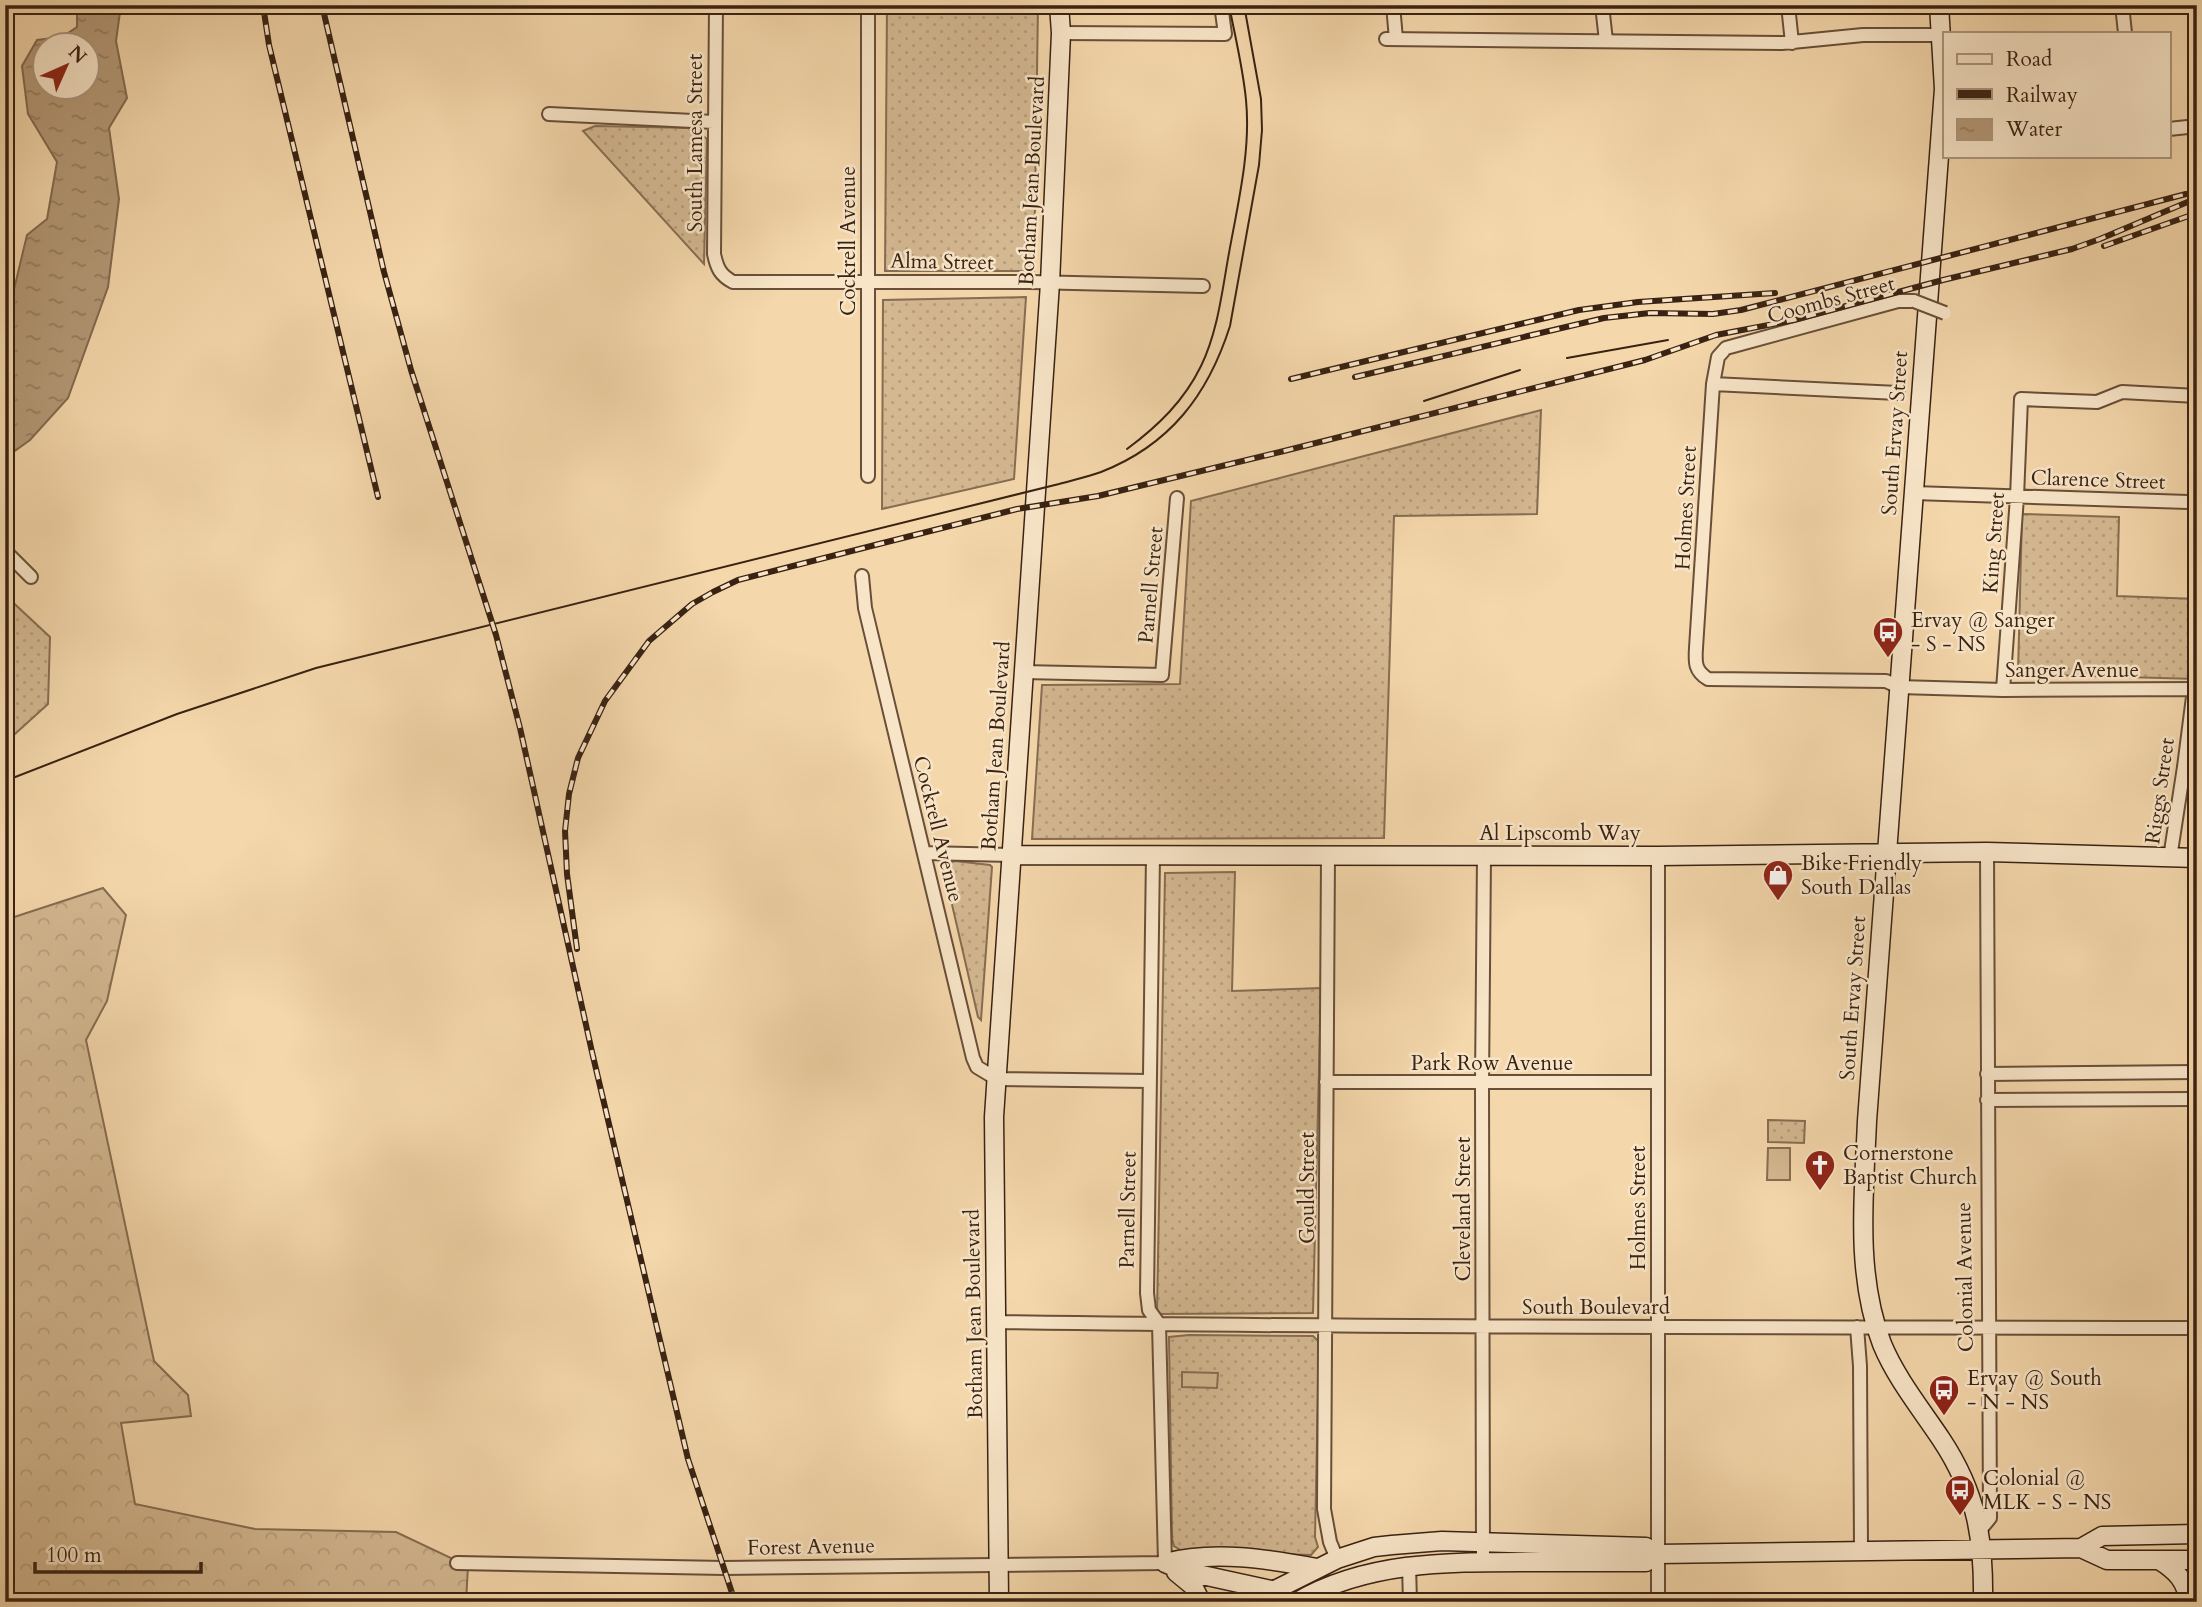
<svg xmlns="http://www.w3.org/2000/svg" width="2202" height="1607" viewBox="0 0 2202 1607" font-family="Cardo,serif">
<style>
.grass{fill:url(#grass-dots);stroke:#866d52;stroke-width:2}
.forest{fill:url(#forest-crowns);stroke:#866d52;stroke-width:2}
.garden{fill:#d4b891;stroke:#866d52;stroke-width:2}
.water{fill:url(#water-ripples);stroke:#83694f;stroke-width:2;fill-rule:evenodd}
.lines{fill:none;stroke-linecap:round;stroke-linejoin:round}
.street-casing{stroke:#684f39;stroke-width:16}
.secondary-casing{stroke:#392213;stroke-width:21}
.street{stroke:#f8e5c8;stroke-width:12}
.secondary{stroke:#f8e5c8;stroke-width:18}
.tram{stroke:#392213;stroke-width:2}
.rail-casing{stroke:#392213;stroke-width:6}
.rail{stroke:#f8e5c8;stroke-width:3.5;stroke-dasharray:10;stroke-linecap:butt}
.street-bridge-casing{stroke:#684f39;stroke-width:16;stroke-linecap:butt}
.street-bridge{stroke:#f8e5c8;stroke-width:12}
.labels{text-anchor:middle;dominant-baseline:central;stroke-width:5;stroke-linejoin:round;paint-order:stroke}
.street-label{font-size:21px;fill:#392213;stroke:#f8e5c8}
.poi-label{font-size:21px;fill:#392213;stroke:#f8e5c8;text-anchor:start}
</style>
<defs>
<pattern id="grass-dots" width="8" height="8" patternUnits="userSpaceOnUse" patternTransform="scale(1.75)"><rect width="8" height="8" fill="#d4b891"/><path d="M2 2h.1M6 6h.1" fill="none" stroke="#b79e7c" stroke-width="1.8" stroke-linecap="round"/></pattern>
<pattern id="forest-crowns" width="20" height="18" patternUnits="userSpaceOnUse" patternTransform="scale(1.75)"><rect width="20" height="18" fill="#d4b891"/><path d="M2 6a3 3 0 1 1 6 0M12 15a3 3 0 1 1 6 0" fill="none" stroke="#b79e7c"/></pattern>
<pattern id="water-ripples" width="26" height="14" patternUnits="userSpaceOnUse" patternTransform="scale(1.75)"><rect width="26" height="14" fill="#b49977"/><path d="M2 4q2-2 4 0t4 0M15 11q2-2 4 0t4 0" fill="none" stroke="#937c60"/></pattern>
</defs>
<rect width="100%" height="100%" fill="#f4d7ab"/>
<filter id="stains"><feTurbulence type="fractalNoise" baseFrequency=".00286" numOctaves="4"/><feColorMatrix values="0 0 0 0 .2 0 0 0 0 .09 0 0 0 0 .02 0 0 0 .5 -.17"/></filter>
<radialGradient id="worn" r=".72"><stop offset=".6" stop-color="#630" stop-opacity="0"/><stop offset="1" stop-color="#630" stop-opacity=".3"/></radialGradient>
<path class="grass" d="M 887,5 L 1038,5 L 1034,271 L 885,271 Z
M 595,126 L 693,128 L 707,139 L 704,264 L 583,131 Z
M 1026,297 L 1014,479 L 882,509 L 883,300 Z
M 1541,410 L 1537,514 L 1394,516 L 1384,838 L 1032,839 L 1042,685 L 1180,684 L 1191,501 Z
M 2022,514 L 2119,517 L 2117,596 L 2197,599 L 2197,679 L 2018,674 Z
M 5,595 L 50,637 L 48,704 L 5,743 Z
M 955,861 L 990,865 L 992,867 L 981,1020 L 978,1017 L 944,870 L 948,863 Z
M 1235,872 L 1232,991 L 1321,988 L 1313,1313 L 1157,1314 L 1165,873 Z
M 1768,1120 L 1805,1121 L 1804,1143 L 1768,1142 Z
M 1189,1335 L 1313,1336 L 1319,1342 L 1315,1537 L 1318,1547 L 1311,1555 L 1182,1551 L 1174,1546 L 1172,1539 L 1169,1337 Z"/>
<path class="forest" d="M 103,888 L 126,915 L 107,1001 L 86,1040 L 154,1361 L 188,1395 L 191,1416 L 121,1423 L 135,1504 L 255,1529 L 396,1532 L 468,1566 L 466,1602 L 5,1602 L 5,920 Z"/>
<path class="garden" d="M 1768,1148 L 1790,1148 L 1790,1180 L 1767,1180 Z
M 1182,1372 L 1218,1373 L 1217,1388 L 1182,1387 Z"/>
<path class="water" d="M 77,5 L 121,5 L 116,41 L 127,98 L 109,128 L 119,199 L 108,287 L 68,398 L 30,440 L 5,458 L 5,327 L 27,235 L 47,219 L 57,162 L 28,114 L 22,66 L 37,40 L 62,37 L 77,27 ZM 46,46 L 88,46 L 88,88 L 46,88 Z"/>
<g class="lines">
<g class="street-casing">
<path id="street" d="M 716,5 L 714,254 C 717,268 720,275 733,282 L 1030,282 L 1203,286
M 1393,5 L 1396,39
M 1602,5 L 1606,41
M 1788,5 L 1792,43
M 2122,5 L 2125,33
M 1061,33 L 1225,34 L 1221,5
M 1386,39 L 1782,43 L 1863,35 L 1942,35
M 549,114 L 714,122
M 2169,129 L 2197,126
M 1914,301 L 1898,301 L 1726,348 L 1718,357 L 1713,384 L 1696,648 C 1695,663 1695,671 1708,679 L 1886,681 L 1899,687 L 2003,690 L 2197,689
M 1713,384 L 1898,393
M 868,476 L 868,5
M 1914,493 L 2188,502 L 2197,504
M 5,551 L 31,577
M 862,576 L 865,608 L 973,1058 L 977,1067 L 997,1079 L 1149,1081
M 1023,672 L 1162,675 L 1177,498
M 2003,690 L 2017,497 L 2021,399 L 2097,402 L 2122,392 L 2197,396
M 924,853 L 1011,855
M 1328,855 L 1324,1509 L 1330,1542 L 1337,1559
M 1658,856 L 1658,1602
M 2170,858 L 2184,767 L 2194,689
M 1987,1074 L 2197,1072
M 1326,1082 L 1657,1082
M 1987,1100 L 2197,1099
M 996,1322 C 1396,1328 1796,1327 2197,1328
M 1857,1327 L 1860,1366 L 1861,1551
M 1980,1530 L 1990,1518 L 1987,852
M 1483,1562 L 1482,1083 L 1484,855
M 457,1563 L 724,1568 L 1165,1563 L 1159,1324 L 1149,1310 L 1147,1293 L 1153,855
M 1409,1566 L 1410,1602"/>
</g>
<g class="secondary-casing">
<path id="secondary" d="M 1939,5 L 1944,89 L 1867,1121 C 1864,1194 1855,1274 1882,1344 C 1896,1378 1921,1409 1941,1439 C 1977,1493 1984,1539 1983,1602
M 1011,855 L 1658,856 L 1987,852 L 2197,858
M 2081,1548 L 2102,1536 L 2197,1534
M 2159,1560 C 2177,1571 2186,1581 2189,1602
M 1165,1563 C 1214,1550 1268,1559 1317,1568
M 1165,1563 L 1184,1571 L 1280,1592
M 1176,1572 L 1193,1586 L 1201,1602
M 999,1602 L 994,1117 L 1050,283 L 1061,33 L 1059,5
M 1258,1602 L 1275,1590 L 1337,1559 L 1374,1547 L 1392,1545 L 1442,1541 L 1646,1547 L 1658,1554 L 2081,1548 L 2107,1560 L 2197,1560
M 1297,1602 C 1365,1562 1445,1562 1522,1562 C 1563,1562 1605,1562 1646,1562 L 1658,1554"/>
</g>
<use href="#street" class="street"/>
<use href="#secondary" class="secondary"/>
<path class="tram" d="M 1567,358 L 1668,340
M 1424,401 L 1520,370
M 1127,449 C 1158,426 1184,401 1201,366 C 1218,331 1222,291 1229,253 C 1238,203 1251,150 1246,100 C 1243,68 1235,36 1229,5
M 5,781 L 177,714 L 316,668 L 1059,484 C 1073,480 1087,477 1101,472 C 1170,445 1208,395 1230,326 L 1259,165 L 1262,130 L 1261,99 L 1244,5"/>
<g class="rail-casing">
<path id="rail" d="M 263,5 L 269,45 L 378,497
M 322,5 L 384,272 L 411,370 L 496,635 L 520,728 L 592,1052 L 688,1459 L 735,1602
M 2104,246 L 2197,213
M 1355,377 L 1604,318 L 1650,313 L 1713,314 L 1741,310 L 2186,194
M 1291,379 L 1579,310 L 1638,302 L 1775,293
M 577,949 L 567,874 L 565,831 L 569,794 L 578,758 L 605,701 L 649,641 L 692,604 L 713,592 L 738,580 L 879,544 L 1017,509 L 1098,496 L 1284,451 L 1645,360 L 1716,335 L 1794,320 L 1943,280 L 2072,249 L 2100,239 L 2197,198"/>
</g>
<use href="#rail" class="rail"/>
<g class="street-bridge-casing">
<path id="street-bridge" d="M 1914,301 L 1945,313"/>
</g>
<use href="#street-bridge" class="street-bridge"/>
</g>
<defs>
<g id="bus-pin" transform="scale(1.575)"><path d="M0 17L-7.5 6A9.5 9.5 0 1 1 7.5 6Z" fill="#8f2418" stroke="#f8e5c8"/><path d="M-5-6H5V4H4V6H2V4H-2V6H-4V4H-5ZM-3.5-4V0h7V-4ZM-3.5 1.2v1.5H-2V1.2ZM2 1.2v1.5H3.5V1.2Z" fill="#fff"/></g>
<g id="shop-pin" transform="scale(1.575)"><path d="M0 17L-7.5 6A9.5 9.5 0 1 1 7.5 6Z" fill="#8f2418" stroke="#f8e5c8"/><path d="M-5-2.5h2.3a2.7 3.5 0 0 1 5.4 0H5L5.5 6h-11ZM-1.5-2.5h3a1.5 2.3 0 0 0-3 0Z" fill="#fff"/></g>
<g id="church-pin" transform="scale(1.575)"><path d="M0 17L-7.5 6A9.5 9.5 0 1 1 7.5 6Z" fill="#8f2418" stroke="#f8e5c8"/><path d="M-1.2-6h2.4v3.5h3.3v2.4h-3.3V6h-2.4V-.1h-3.3v-2.4h3.3Z" fill="#fff"/></g>
</defs>
<g fill-rule="evenodd">
<use href="#bus-pin" x="1888" y="632"/>
<use href="#shop-pin" x="1778" y="875"/>
<use href="#church-pin" x="1820" y="1165"/>
<use href="#bus-pin" x="1944" y="1390"/>
<use href="#bus-pin" x="1960" y="1490"/>
</g>
<g class="labels">
<g class="street-label">
<text transform="translate(695 143) rotate(-90)">South Lamesa Street</text>
<text transform="translate(1032 181) rotate(-87)">Botham Jean Boulevard</text>
<text transform="translate(848 241) rotate(-90)">Cockrell Avenue</text>
<text transform="translate(942 262) rotate(1)">Alma Street</text>
<text transform="translate(1831 300) rotate(-15)">Coombs Street</text>
<text transform="translate(1895 433) rotate(-86)">South Ervay Street</text>
<text transform="translate(2098 480) rotate(2)">Clarence Street</text>
<text transform="translate(1686 508) rotate(-87)">Holmes Street</text>
<text transform="translate(1994 543) rotate(-86)">King Street</text>
<text transform="translate(1151 585) rotate(-85)">Parnell Street</text>
<text x="2072" y="670">Sanger Avenue</text>
<text transform="translate(996 746) rotate(-86)">Botham Jean Boulevard</text>
<text transform="translate(2160 791) rotate(-82)">Riggs Street</text>
<text transform="translate(938 829) rotate(76)">Cockrell Avenue</text>
<text x="1560" y="833">Al Lipscomb Way</text>
<text transform="translate(1853 998) rotate(-86)">South Ervay Street</text>
<text x="1492" y="1063">Park Row Avenue</text>
<text transform="translate(1307 1188) rotate(-90)">Gould Street</text>
<text transform="translate(1638 1208) rotate(-90)">Holmes Street</text>
<text transform="translate(1463 1209) rotate(-90)">Cleveland Street</text>
<text transform="translate(1128 1210) rotate(-89)">Parnell Street</text>
<text transform="translate(1965 1277) rotate(-91)">Colonial Avenue</text>
<text x="1596" y="1307">South Boulevard</text>
<text transform="translate(974 1314) rotate(-91)">Botham Jean Boulevard</text>
<text transform="translate(811 1547) rotate(-1)">Forest Avenue</text>
</g>
<g class="poi-label">
<text x="1911" y="620">Ervay @ Sanger<tspan x="1911" dy="24">- S - NS</tspan></text>
<text x="1801" y="863">Bike Friendly<tspan x="1801" dy="24">South Dallas</tspan></text>
<text x="1843" y="1153">Cornerstone<tspan x="1843" dy="24">Baptist Church</tspan></text>
<text x="1967" y="1378">Ervay @ South<tspan x="1967" dy="24">- N - NS</tspan></text>
<text x="1983" y="1478">Colonial @<tspan x="1983" dy="24">MLK - S - NS</tspan></text>
</g>
</g>
<rect width="2202" height="1607" fill="none" stroke="#f4d7ab" stroke-width="28"/>
<rect x="7" y="7" width="2188" height="1593" fill="none" stroke="#392213" stroke-width="3.5"/>
<rect x="14" y="14" width="2174" height="1579" fill="none" stroke="#392213" stroke-width="2"/>
<rect x="1943" y="32" width="228" height="126" fill="#f8e5c8" stroke="#ac9780" stroke-width="2"/>
<rect x="1957" y="54" width="35" height="10" fill="#f8e5c8" stroke="#ac9780" stroke-width="2"/>
<text x="2006" y="66" font-size="21" fill="#392213">Road</text>
<rect x="1957" y="89" width="35" height="10" fill="#392213" stroke="#ac9780" stroke-width="2"/>
<text x="2006" y="102" font-size="21" fill="#392213">Railway</text>
<rect x="1957" y="119" width="35" height="21" fill="url(#water-ripples)" stroke="#ac9780" stroke-width="2"/>
<text x="2006" y="136" font-size="21" fill="#392213">Water</text>
<g transform="translate(66 66) rotate(45)"><circle r="33" fill="#f8e5c8" stroke="#ac9780" stroke-width="2"/>
<path d="M0-5L12 26L0 18L-12 26Z" fill="#8f2418"/>
<text y="-10" font-size="19" font-weight="bold" text-anchor="middle" fill="#392213">N</text>
</g>
<path d="M35 1562v10h166v-10" fill="none" stroke="#392213" stroke-width="3.5"/>
<text x="46" y="1562" font-size="21" fill="#392213" stroke="#f8e5c8" stroke-width="5" paint-order="stroke">100 m</text>
<rect width="100%" height="100%" filter="url(#stains)"/>
<rect width="100%" height="100%" fill="url(#worn)"/>
</svg>
